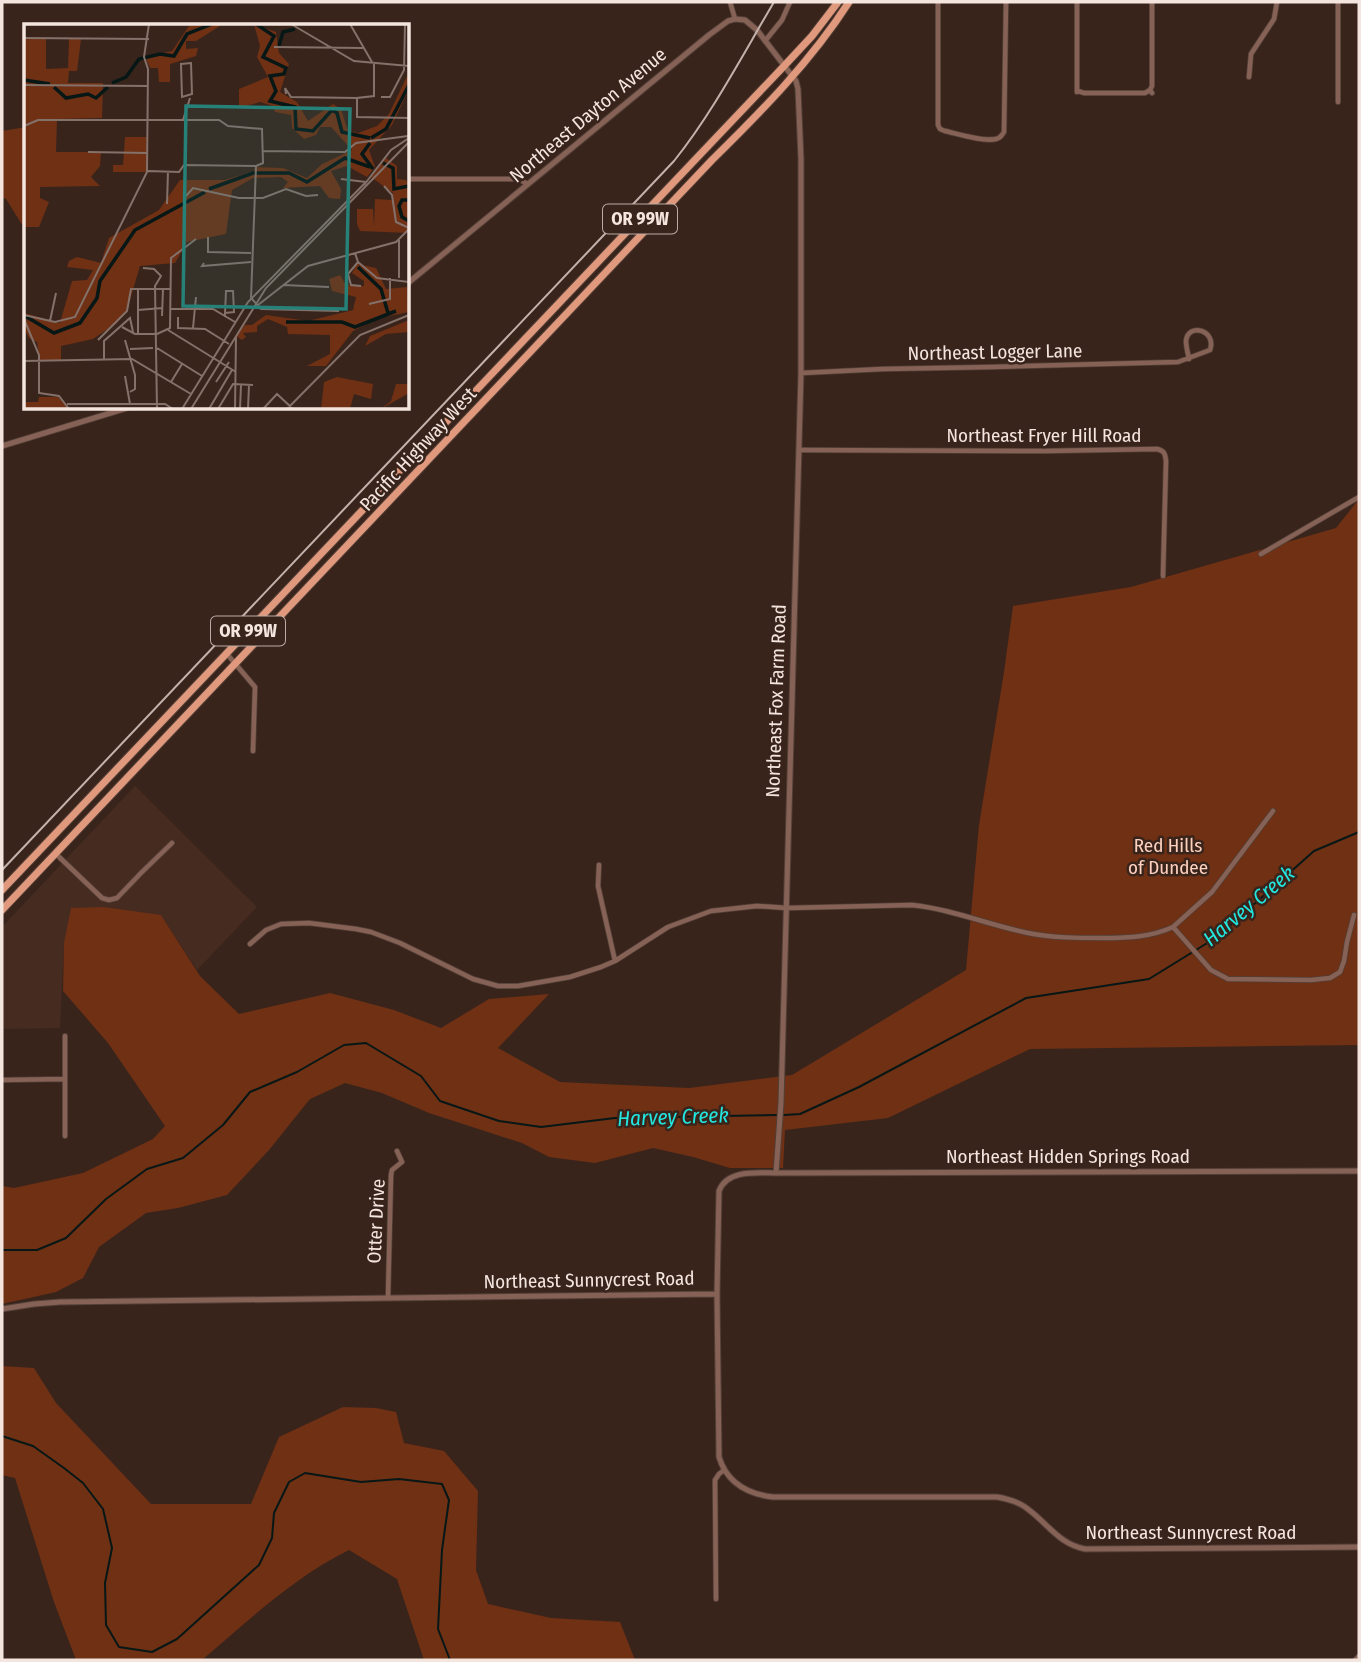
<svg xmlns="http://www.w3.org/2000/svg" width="1361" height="1662" viewBox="0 0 1361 1662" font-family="'Fira Sans Condensed',sans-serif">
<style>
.built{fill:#462b20}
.green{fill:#6f3014}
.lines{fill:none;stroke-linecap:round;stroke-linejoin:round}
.stream{stroke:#071716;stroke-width:2}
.minor-casing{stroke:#533f37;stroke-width:6}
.tertiary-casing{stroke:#533f37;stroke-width:7}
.primary-casing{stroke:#533f37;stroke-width:9}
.minor{stroke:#856255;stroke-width:4.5}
.tertiary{stroke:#856255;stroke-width:5}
.primary{stroke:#e0997d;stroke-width:7}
.rail{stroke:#c3b2ac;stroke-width:2}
.labels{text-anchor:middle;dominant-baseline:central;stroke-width:5;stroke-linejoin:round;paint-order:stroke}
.shield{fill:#39241c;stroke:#bcaba4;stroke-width:2}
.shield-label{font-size:18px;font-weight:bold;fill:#f4e5df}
.street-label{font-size:19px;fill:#f4e5df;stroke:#39241c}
.park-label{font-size:19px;fill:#fed1bf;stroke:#39241c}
.water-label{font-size:21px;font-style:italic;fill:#22e7df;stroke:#39241c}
.inset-river{fill:none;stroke:#071716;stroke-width:3.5}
.inset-road{fill:none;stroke:#84716a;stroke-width:2}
.view{fill:#268179;fill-opacity:0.15;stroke:#268179;stroke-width:3.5}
.inset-edge{fill:none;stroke:#f4e5df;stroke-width:3.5}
</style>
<rect width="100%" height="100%" fill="#39241c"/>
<path class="built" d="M 135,786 L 257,907 L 197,970 L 161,915 L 64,943 L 60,1028 L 2,1029 L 2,927 Z"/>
<path class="green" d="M 26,127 L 26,231 L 6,199 L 2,197 L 2,131 Z
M 1359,499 L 1359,1045 L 1030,1049 L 888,1118 L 785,1130 L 783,1168 L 730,1168 L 693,1157 L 653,1148 L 595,1163 L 549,1157 L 522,1143 L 429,1113 L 382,1093 L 345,1083 L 310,1099 L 269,1150 L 227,1195 L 178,1208 L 146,1213 L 99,1247 L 83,1278 L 56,1292 L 2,1304 L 2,1186 L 14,1188 L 83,1173 L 153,1139 L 165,1126 L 108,1043 L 63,991 L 64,943 L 71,908 L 104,907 L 161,915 L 200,976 L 239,1014 L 330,993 L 394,1010 L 441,1028 L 489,999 L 549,994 L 498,1048 L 560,1082 L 689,1088 L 792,1075 L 966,970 L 979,825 L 1004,672 L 1013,606 L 1131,587 L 1336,528 Z
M 2,1366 L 34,1368 L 56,1403 L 151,1504 L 251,1504 L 279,1437 L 343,1407 L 376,1408 L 396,1412 L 404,1443 L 444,1451 L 478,1491 L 476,1570 L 488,1604 L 551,1618 L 620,1622 L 635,1660 L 424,1660 L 397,1579 L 349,1550 C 294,1577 248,1621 202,1660 L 76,1660 L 54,1602 L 15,1478 L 2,1475 Z"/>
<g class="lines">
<path class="stream" d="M 784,1115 L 800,1114 L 859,1087 L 1026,998 L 1149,979 L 1217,937 L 1314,851 L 1359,832
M 2,1250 L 37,1250 L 66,1238 L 106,1199 L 147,1169 L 183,1158 L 223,1125 L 250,1092 L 297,1072 L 344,1045 L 366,1043 L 421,1076 L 440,1101 L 499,1121 L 541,1127 L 615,1118 L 778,1115
M 2,1436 L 33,1446 L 64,1468 L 83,1483 L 103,1509 L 112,1548 L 105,1583 L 106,1625 L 119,1647 L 152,1652 L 177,1639 L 259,1565 L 272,1538 L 274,1513 L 289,1482 L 305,1473 L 361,1482 L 399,1479 L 442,1484 L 449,1500 L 442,1550 L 438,1629 L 450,1660"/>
<g class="minor-casing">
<path id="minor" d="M 730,2 L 735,19
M 938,2 L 938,125 L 940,129 L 945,131 C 958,134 983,142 996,139 C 1001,138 1001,136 1004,132 L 1006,2
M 1152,2 L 1152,86 L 1150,90 L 1152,93
M 1338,2 L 1338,102
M 765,41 L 782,20 L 790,2
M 1249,77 L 1251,54 L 1274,19 L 1277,2
M 1078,91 L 1084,93 L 1145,93 L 1150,90
M 1077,92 L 1077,2
M 408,179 L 515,179 L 522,181 L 528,184
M 801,373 L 883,369 L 992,367 L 1178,362 L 1210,350 C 1217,330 1188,322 1186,341 C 1186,347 1188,353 1189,359
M 799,450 L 1046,451 L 1157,449 C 1165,451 1165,454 1166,461 L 1163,576
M 1261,554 L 1359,497
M 227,654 L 255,687 L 253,751
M 56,854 L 102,898 L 109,900 L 117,898 L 142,872 L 172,843
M 599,865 L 598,886 L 615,961
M 1173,927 L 1212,892 L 1273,811
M 250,944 L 266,930 L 281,924 L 309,923 L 356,929 L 371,932 L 400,943 L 473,979 L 498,986 L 518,986 L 570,977 L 601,967 L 615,961 L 668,927 L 711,911 L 757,906 L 787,908 L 912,905 C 951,909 989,925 1028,933 C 1053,938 1078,938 1104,938 C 1128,938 1151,937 1173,927 L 1211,970 L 1228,979 L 1311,980 L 1330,978 L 1340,972 L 1344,961 L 1347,942 L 1354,915
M 65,1036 L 65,1136
M 2,1080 L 65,1079
M 388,1298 L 391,1175 L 392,1170 L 402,1162 L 397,1151
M 716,1599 L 715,1480 L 719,1474 L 724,1470
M 1355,1660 L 1359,1656"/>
</g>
<g class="tertiary-casing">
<path id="tertiary" d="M 408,283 L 709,35 L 728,21 L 735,19 L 745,20 L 757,30 L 796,81 L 798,89 L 801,159 L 801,373 L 781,1103 L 776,1173
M 2,446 L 127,408
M 1359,1171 L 776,1173 C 757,1173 727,1169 719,1191 L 717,1294 L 719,1457 C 727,1483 747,1494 773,1497 L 997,1497 C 1009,1499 1020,1502 1029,1510 C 1048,1524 1059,1544 1085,1549 L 1359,1547
M 2,1309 L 34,1304 L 60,1302 L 717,1294"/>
</g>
<g class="primary-casing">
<path id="primary" d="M 2,890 L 785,65 L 812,36 L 838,2
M 2,910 L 712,160 C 762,111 811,61 849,2"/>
</g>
<use href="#minor" class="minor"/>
<use href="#tertiary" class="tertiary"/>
<use href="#primary" class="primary"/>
<path class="rail" d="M 2,870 L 674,161 C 713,112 742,56 774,2"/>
</g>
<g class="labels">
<g class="shield">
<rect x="603" y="204.5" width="74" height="29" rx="5"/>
<rect x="211" y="616.5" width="74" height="29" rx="5"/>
</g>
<g class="shield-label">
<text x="640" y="219">OR 99W</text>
<text x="248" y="631">OR 99W</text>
</g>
<g class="street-label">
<text transform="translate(588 115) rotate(-40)">Northeast Dayton Avenue</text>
<text transform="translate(995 352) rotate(-1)">Northeast Logger Lane</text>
<text x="1044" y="435">Northeast Fryer Hill Road</text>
<text transform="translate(418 449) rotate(-47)">Pacific Highway West</text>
<text transform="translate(776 701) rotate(-88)">Northeast Fox Farm Road</text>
<text x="1068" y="1156">Northeast Hidden Springs Road</text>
<text transform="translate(376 1221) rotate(-87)">Otter Drive</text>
<text transform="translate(589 1280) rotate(-1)">Northeast Sunnycrest Road</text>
<text x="1191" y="1532">Northeast Sunnycrest Road</text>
</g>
<g class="park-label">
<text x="1168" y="845">Red Hills<tspan x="1168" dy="22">of Dundee</tspan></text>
</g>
<g class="water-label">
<text transform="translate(1249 906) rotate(-40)">Harvey Creek</text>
<text transform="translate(673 1117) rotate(-2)">Harvey Creek</text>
</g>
</g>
<g transform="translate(24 24)">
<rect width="385" height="385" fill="#39241c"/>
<path d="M 199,0 L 172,17 L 162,17 L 162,25 L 174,24 L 172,32 L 146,40 L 146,58 L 135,58 L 134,44 L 126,44 L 121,33 L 148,27 L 165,2 ZM 230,0 L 252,8 L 255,29 L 265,40 L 256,68 L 273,78 L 284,97 L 309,80 L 317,85 L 324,107 L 334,109 L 353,102 L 365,90 L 385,48 L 385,65 L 368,101 L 345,126 L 351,143 L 343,153 L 323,142 L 307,147 L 317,165 L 316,175 L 305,174 L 296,162 L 259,164 L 264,158 L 257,153 L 229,154 L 208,166 L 202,210 L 163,218 L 151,239 L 116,242 L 103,286 L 93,299 L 69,315 L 37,322 L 37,337 L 16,337 L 13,318 L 5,314 L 0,304 L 0,289 L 36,299 L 48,257 L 63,256 L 69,246 L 43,243 L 45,237 L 53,233 L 77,239 L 85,214 L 135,186 L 156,156 L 201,156 L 230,147 L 231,143 L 259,144 L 283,154 L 298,140 L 328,126 L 307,103 L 296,103 L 292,111 L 280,115 L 268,104 L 267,91 L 251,88 L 249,82 L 236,78 L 215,84 L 215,65 L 244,53 L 233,33 L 236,22 ZM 0,15 L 22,15 L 22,45 L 44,44 L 45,15 L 57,15 L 53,47 L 45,47 L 44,59 L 79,59 L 78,94 L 33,95 L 32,128 L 77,128 L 76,142 L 67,153 L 76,162 L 16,163 L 16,174 L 25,178 L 15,203 L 0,203 ZM 101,113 L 123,113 L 123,148 L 89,148 L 89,141 L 99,141 ZM 362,134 L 373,142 L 373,155 L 382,156 L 385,162 L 385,209 L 336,207 L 333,200 L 333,185 L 349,185 L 350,202 L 351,175 L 368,176 L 369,169 L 347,153 ZM 333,240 L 352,244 L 362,265 L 383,263 L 385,288 L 355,294 L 329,307 L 302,342 L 283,342 L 306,330 L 306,311 L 264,310 L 263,303 L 244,295 L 233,302 L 233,308 L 219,309 L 222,313 L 218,316 L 212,312 L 221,301 L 228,301 L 242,291 L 284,297 L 329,286 L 332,273 L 308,267 L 305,255 L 316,251 L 322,261 L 340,262 L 340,257 L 328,249 ZM 385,296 L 385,308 L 362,310 L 341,322 L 346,312 ZM 313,353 L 349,360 L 347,375 L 330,370 L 326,385 L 297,385 L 300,358 ZM 372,360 L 385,360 L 385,369 L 357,385 L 367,377 ZM 15,373 L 34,373 L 46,385 L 0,385 L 0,378 L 14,378 Z" fill="#6f3014"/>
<path class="inset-river" d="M 232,0 L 250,12 L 239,33 L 262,44 L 260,50 L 246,52 L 252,67 L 246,77 L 271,83 L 272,105 L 289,107 L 308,86 L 313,89 L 318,108 L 346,114M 255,22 L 259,8 L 271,5M 0,56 L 26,60M 88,59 L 102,53 L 115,35 L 136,30 L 150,32 L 163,10 L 188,0M 30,63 L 42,74 L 64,70 L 72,74 L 84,63M 347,114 L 362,105 L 385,61M 346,119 L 338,130 L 349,145M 359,139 L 369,144 L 370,165 L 385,162M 185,165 L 229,149 L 265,149 L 283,158 L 321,134 L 346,143M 385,176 L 378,176 L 375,182 L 378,193 L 385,197M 334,243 L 357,265 L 364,289M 1,292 L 30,309 L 56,299 L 73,274 L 76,257 L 111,206 L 181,168M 262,298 L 318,298 L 331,303 L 372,287"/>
<path class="inset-road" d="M 267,0 L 330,37 L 385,42M 326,0 L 348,38M 0,14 L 125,15M 250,23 L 339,24M 167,39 L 168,70 L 158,73 L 157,40 ZM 350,40 L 350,72 L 333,74 L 333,93 L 385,94M 0,61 L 124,62M 262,70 L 261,64 L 267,73 L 333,74M 357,73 L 366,73 L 380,46 L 381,0M 159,96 L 166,74M 0,102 L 14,96 L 195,96 L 204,102 L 238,105 L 239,139 L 232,142M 239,127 L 321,128 L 332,119 L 384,112M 64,128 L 124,129M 232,142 L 227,274 L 237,285 L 315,287M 124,147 L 155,148 L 160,141 L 232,142M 317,155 L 342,158M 340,161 L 367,126 L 385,114M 360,162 L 368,171 L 372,198 L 385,204M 162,172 L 169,164 L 215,174 L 239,174 L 262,165 L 282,172 L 294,171M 143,180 L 144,147M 184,213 L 184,228 L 227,229M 375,216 L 375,254M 331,229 L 334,238 L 353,254 L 385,258M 334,238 L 324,250 L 327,261 L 337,262M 180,239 L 178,242 L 227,238M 119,244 L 130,245 L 137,252 L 131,262 L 133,385M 259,261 L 305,263M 345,280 L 366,275 L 366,254M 234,281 L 284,242 L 372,218 L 385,205M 147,285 L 189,285 L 211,298M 114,286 L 139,284M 0,291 L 31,298 L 51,293 L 123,148 L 124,45 L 120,33 L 125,0M 138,292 L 139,265M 154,293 L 154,304 L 181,305 L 205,320M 201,293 L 201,289 L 202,267 L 209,267 L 210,288 L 201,289M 0,295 L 15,331 L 15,369 L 35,372 L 45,385M 26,297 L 32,269M 98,303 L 111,310 L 133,310 L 146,304 L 147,234 L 172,215M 169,304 L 172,273M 144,306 L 212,348M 114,310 L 114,265M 74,316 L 103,287 L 107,265 L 147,265M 101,316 L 111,351 L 111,365 L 106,368M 133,324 L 178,352M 106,325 L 129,324M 80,336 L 80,317 L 106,294 L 109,308M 0,337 L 108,335 L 167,370M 101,352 L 106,380M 147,358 L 158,340M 192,358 L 205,338M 43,380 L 141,380 L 149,385M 158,385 L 224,278 L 342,158M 167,385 L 242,264 L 385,118M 185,385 L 208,346M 194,385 L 209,360 L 229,361M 211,385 L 212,313M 216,385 L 217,361M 224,385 L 225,361M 239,385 L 253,370 L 269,385M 263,385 L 336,311 L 385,291"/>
<path class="view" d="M 162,82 L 326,85 L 322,285 L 159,282 Z"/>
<rect width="385" height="385" class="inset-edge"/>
</g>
<rect width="1361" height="1662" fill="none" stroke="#f4e5df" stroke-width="7"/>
</svg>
